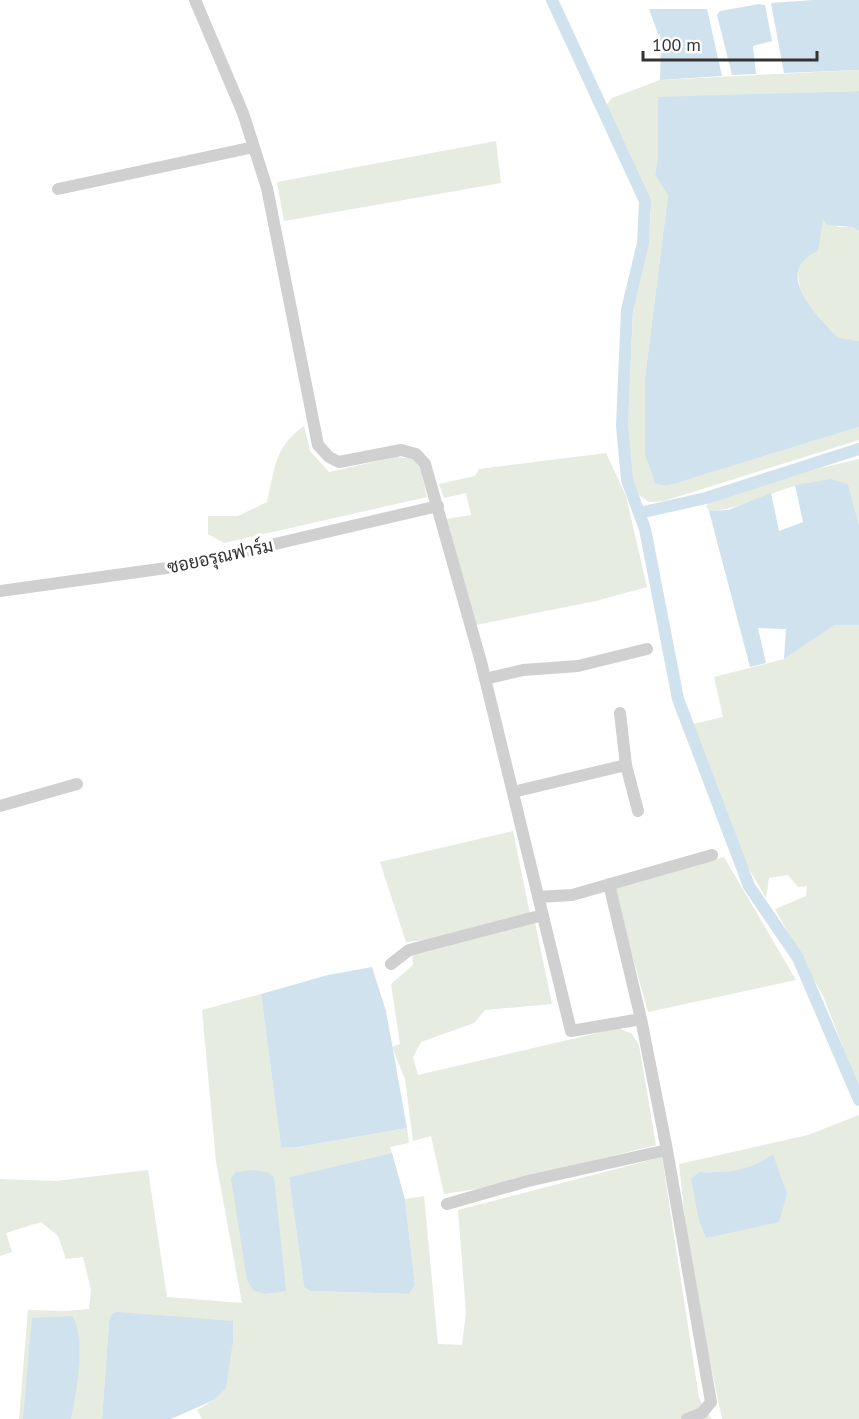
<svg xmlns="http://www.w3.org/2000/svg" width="859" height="1419" viewBox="0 0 859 1419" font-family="'PT Sans',Sarabun,sans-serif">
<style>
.green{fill:#e6ecdf;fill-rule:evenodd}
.water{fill:#cfe2ee}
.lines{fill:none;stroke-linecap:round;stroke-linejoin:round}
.canal{stroke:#cfe2ee;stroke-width:12}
.street{stroke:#d0d0d0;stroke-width:12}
.labels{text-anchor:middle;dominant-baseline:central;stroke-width:6;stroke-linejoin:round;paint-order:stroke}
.street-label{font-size:18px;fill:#333;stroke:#fff}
</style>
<rect width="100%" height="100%" fill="#fff"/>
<path class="green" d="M 859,70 L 859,91 L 658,98 L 658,156 L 655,175 L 668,194 L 645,378 L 645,455 L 655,484 L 667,486 L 859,427 L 859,440 L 664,501 L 649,502 L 639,495 L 632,481 L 627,444 L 634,293 L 649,235 L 651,211 L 640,178 L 606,105 L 612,98 L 660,80 Z
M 496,141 L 501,183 L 284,221 L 277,182 Z
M 823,218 L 838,227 L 852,227 L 859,231 L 859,341 L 838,339 L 811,310 L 800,289 L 797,267 L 819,233 Z
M 304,426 L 310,451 L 329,472 L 396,457 L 414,459 L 421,471 L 427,497 L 224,543 L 208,534 L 208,516 L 238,516 L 267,502 C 275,469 274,447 304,426 Z
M 606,453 L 626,496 L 647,587 L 596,601 L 476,625 L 446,519 L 471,515 L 466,493 L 444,498 L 439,484 L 475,476 L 479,469 Z
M 859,459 L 859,525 L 848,484 C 799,470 757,509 709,511 L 706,506 L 712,499 L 770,480 Z
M 835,625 L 859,625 L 859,1089 L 824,998 L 775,909 L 806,896 L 807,886 L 798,887 L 788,875 L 769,878 L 766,898 L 745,862 L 693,724 L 723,717 L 714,677 L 784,659 Z
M 513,831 L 530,914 L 427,940 L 406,942 L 380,862 Z
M 724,857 L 796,980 L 648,1012 L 613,888 Z
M 535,922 L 552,1004 L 485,1010 L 474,1023 L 421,1042 L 413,1057 L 418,1075 L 619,1028 L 632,1034 L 639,1045 L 656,1145 L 483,1188 L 444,1194 L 431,1136 L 413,1141 L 405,1079 L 392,1047 L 400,1044 L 391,984 L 413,965 L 412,954 Z
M 261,994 L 281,1147 L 298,1147 L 407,1128 L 409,1143 L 390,1147 L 392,1153 L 289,1177 L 304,1287 L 310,1291 L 409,1294 L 415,1285 L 405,1199 L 424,1196 L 438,1344 L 462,1345 L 466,1312 L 458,1210 L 662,1157 L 699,1398 L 711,1419 L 202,1419 L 197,1410 L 214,1400 L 109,1323 L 102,1419 L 19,1419 L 28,1310 L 66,1311 L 89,1309 L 91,1290 L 83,1257 L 66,1259 L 58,1236 L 41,1222 L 6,1233 L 12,1252 L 0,1256 L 0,1179 L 55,1181 L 148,1170 L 167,1297 L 242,1303 L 216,1162 L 202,1010 Z
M 859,1115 L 859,1419 L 722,1419 L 690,1265 L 679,1164 L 808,1135 ZM 773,1155 L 699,1220 L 699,1172 C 733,1173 744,1172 773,1155 Z"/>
<path class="water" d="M 813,0 L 859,0 L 859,70 L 784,73 L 771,3 Z
M 759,4 L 765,5 L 772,41 L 753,46 L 756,74 L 732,75 L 717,15 L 720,11 Z
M 649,9 L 707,9 L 722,76 L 660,80 L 661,42 Z
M 859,91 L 859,231 L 852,227 L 827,225 L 823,219 L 818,251 C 771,271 817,316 838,338 L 859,341 L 859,427 L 667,486 L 655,484 L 645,455 L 645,378 L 668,195 L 655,175 L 658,156 L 658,97 Z
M 831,479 L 848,484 L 859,525 L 859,625 L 835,625 L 784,659 L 786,629 L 758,628 L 766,663 L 750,667 L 709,511 L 728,510 L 771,493 L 779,531 L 803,522 L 795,485 Z
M 372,967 L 386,1011 L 407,1128 L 298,1147 L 281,1147 L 261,994 L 328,975 Z
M 392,1153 L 405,1199 L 415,1285 L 409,1294 L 310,1291 L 304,1287 L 289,1177 Z
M 773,1154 L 787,1194 L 779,1222 L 706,1238 L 699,1220 L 691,1179 L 699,1172 C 728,1173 749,1171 773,1154 Z
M 253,1170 L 267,1172 L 274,1177 L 286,1291 L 264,1294 L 253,1290 L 247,1280 L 231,1178 L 236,1172 Z
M 117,1312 L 233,1321 L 233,1341 L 226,1388 L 214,1400 L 171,1419 L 102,1419 L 109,1322 L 112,1314 Z
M 72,1316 C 87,1336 76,1395 71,1419 L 23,1419 L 32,1318 Z"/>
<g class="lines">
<path class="canal" d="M 552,0 L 645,201 L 643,243 L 627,310 L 622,426 L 627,480 L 645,529 L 678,699 L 749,886 L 798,958 L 859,1100
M 639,513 L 706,498 L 859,449"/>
<path class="street" d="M 195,0 L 243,113 L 267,188 L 318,445 L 329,457 L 339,462 L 401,450 L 416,454 L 425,464 L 481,662 L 571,1031 L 641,1019 L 667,1150 L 711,1402 L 702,1413 L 687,1419
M 58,189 L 254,147
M 0,591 L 181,566 L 438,506
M 485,679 L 523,670 L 578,666 L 647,649
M 620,713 L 626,765 L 638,811
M 513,792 L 626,765
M 0,806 L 77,784
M 609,884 L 641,1019
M 538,897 L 572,895 L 712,855
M 391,964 L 409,950 L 543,915
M 447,1204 L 528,1181 L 667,1150"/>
</g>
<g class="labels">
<g class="street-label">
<text transform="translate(220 556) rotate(-12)">ซอยอรุณฟาร์ม</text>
</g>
</g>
<path d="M643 51v9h174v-9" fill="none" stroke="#333333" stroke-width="3"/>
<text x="652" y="51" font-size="18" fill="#333333" stroke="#ffffff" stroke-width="4.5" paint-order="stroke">100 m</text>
</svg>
